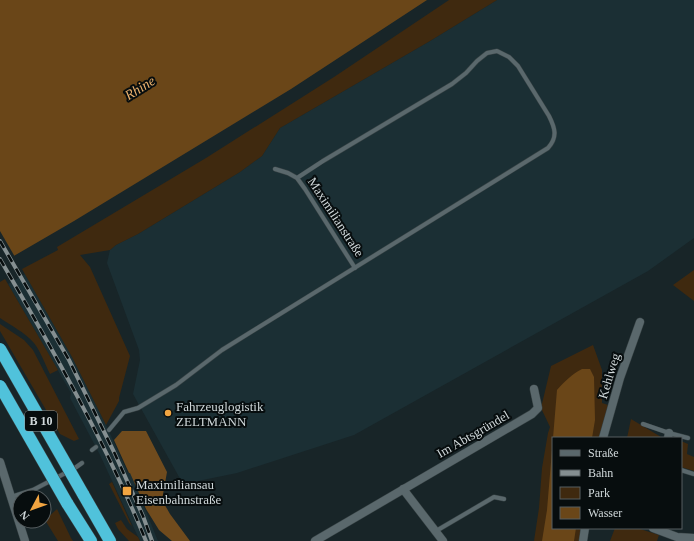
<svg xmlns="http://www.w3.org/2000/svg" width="694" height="541" viewBox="0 0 694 541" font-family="'Times New Roman',serif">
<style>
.built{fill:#1b2f34}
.green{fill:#3f290f}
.forest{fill:#704b1d}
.water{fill:#6a4618}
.pier{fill:#182528}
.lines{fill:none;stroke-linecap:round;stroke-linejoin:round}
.lane-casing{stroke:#384345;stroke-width:5}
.street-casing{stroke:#384345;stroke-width:9}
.highway-casing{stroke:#384345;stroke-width:13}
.lane{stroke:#5a686c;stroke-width:4}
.street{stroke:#5a686c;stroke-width:8}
.highway{stroke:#50c2db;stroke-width:12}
.rail-casing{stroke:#858f91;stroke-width:4}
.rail{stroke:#070d0e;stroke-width:2.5;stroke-dasharray:8;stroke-linecap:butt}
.highway-bridge-casing{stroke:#384345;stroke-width:13;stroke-linecap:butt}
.highway-bridge{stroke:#50c2db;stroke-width:12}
.poi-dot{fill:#f2a541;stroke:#070d0e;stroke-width:1.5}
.labels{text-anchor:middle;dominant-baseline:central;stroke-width:4;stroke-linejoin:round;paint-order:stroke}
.shield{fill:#070d0e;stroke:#949b9d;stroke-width:1}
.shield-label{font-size:12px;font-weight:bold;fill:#d0d8da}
.street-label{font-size:13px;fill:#d0d8da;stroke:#070d0e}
.poi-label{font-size:13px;fill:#d0d8da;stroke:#070d0e;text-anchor:start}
.water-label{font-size:14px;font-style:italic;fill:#ecb26e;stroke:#070d0e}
</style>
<rect width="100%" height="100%" fill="#182528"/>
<path class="built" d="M 497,0 L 694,0 L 694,238 L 648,271 L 354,435 L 237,473 L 183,484 L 133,394 L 140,360 L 139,350 L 107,263 L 110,250 L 116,245 L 138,234 L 240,172 L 262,156 L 280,128 L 430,41 Z
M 25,274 L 72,357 L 106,425 L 128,473 L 130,472 L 158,541 L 140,541 L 100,455 L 70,398 L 71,393 L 8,284 Z"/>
<path class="green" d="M 449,0 L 497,0 L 430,41 L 280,128 L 262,156 L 240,172 L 138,234 L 116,245 L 110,250 L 80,255 L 90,267 L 130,356 L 119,398 L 119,401 L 106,425 L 72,357 L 22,269 L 58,250 L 57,247 L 206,158 L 334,77 Z
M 694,270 L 694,301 L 673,285 Z
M 5,279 L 58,370 L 50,374 C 45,364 41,352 34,343 C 24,332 12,326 0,318 L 0,282 Z
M 0,324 L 24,340 L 33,350 L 79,439 L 74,441 L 60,434 L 0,331 Z
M 593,345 L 602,370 L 602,403 L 608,405 L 599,438 L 553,438 L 553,528 L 582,528 L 580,541 L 534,541 L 539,508 L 542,468 L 548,433 L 550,427 L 541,408 L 551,366 Z
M 631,419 L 661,437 L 662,438 L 627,438 Z
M 681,441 L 688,444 L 687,454 L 694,457 L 694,471 L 681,467 Z
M 112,482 L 132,526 L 129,523 L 109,484 Z
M 57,509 L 71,538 L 73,541 L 58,541 L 45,520 Z
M 121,520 L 127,529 L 138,537 L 140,541 L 129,541 L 118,529 L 115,523 Z
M 615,528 L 637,528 L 659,535 L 657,541 L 610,541 Z"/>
<path class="forest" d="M 122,431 L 146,431 L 167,472 L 162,500 L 170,514 L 190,541 L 172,541 L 159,530 L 146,509 L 130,473 L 129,473 L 114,440 Z"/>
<path class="water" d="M 0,0 L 427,0 L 291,89 L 74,221 L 0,264 Z
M 582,369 L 590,369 L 594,377 L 595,420 L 592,438 L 553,438 L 553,528 L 576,528 L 574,541 L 542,541 L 547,510 L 557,390 C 564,382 572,374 582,369 Z"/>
<path class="pier" d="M 0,231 L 15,257 L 0,266 Z"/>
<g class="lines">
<g class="lane-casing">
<path id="lane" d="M 275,169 L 288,173 L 297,178 L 305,189 L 355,268
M 643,424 L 669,433 L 688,438
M 109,430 L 124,412 L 138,408 L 176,385 L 222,350 L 548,148 C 558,137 555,128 549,116 L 518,66 L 509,57 L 497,51 L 487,53 L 477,61 L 466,73 L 452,84 L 323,161 L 297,178
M 92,450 L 96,447
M 681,470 L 694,474
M 11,497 L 33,490 L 75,468 L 82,463
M 436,531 L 494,497 L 504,499"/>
</g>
<g class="street-casing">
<path id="street" d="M 603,438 L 620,378 L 640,322
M 668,438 L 669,433
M 0,462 L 25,541
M 403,489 L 443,541
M 653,528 L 677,537 L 694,538
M 315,541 L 532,414 L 538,408 L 534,389
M 583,541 L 585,528"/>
</g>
<g class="highway-casing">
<path id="highway" d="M 83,494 L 110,541
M 67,503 L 91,541"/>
</g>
<use href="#lane" class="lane"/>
<use href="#street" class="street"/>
<use href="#highway" class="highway"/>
<g class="rail-casing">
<path id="rail" d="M 0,241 L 69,360 L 114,452 L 143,516 L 152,541
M 0,259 C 53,350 106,443 146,541"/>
</g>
<use href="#rail" class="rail"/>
<g class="highway-bridge-casing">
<path id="highway-bridge" d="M 0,349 L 83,494
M 0,386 L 67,503"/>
</g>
<use href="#highway-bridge" class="highway-bridge"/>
</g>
<g class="poi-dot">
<circle cx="168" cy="413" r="4"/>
<rect x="122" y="486" width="10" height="10" rx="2"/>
</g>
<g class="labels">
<rect class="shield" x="25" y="411" width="32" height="20" rx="3"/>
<g class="shield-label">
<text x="41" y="421">B 10</text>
</g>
<g class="street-label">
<text transform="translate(336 217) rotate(57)">Maximilianstraße</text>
<text transform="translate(609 376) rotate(-73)">Kehlweg</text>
<text transform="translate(473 434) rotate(-30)">Im Abtsgründel</text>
</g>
<g class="poi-label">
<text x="176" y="406">Fahrzeuglogistik<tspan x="176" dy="15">ZELTMANN</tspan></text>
<text x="136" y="484">Maximiliansau<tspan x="136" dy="15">Eisenbahnstraße</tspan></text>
</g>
<g class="water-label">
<text transform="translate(140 88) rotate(-32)">Rhine</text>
</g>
</g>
<rect x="552" y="437" width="130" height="92" fill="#070d0e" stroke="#575e60"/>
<rect x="560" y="450" width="20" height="6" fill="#5a686c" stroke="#575e60"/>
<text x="588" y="457" font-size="12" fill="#d0d8da">Straße</text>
<rect x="560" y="470" width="20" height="6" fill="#858f91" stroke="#575e60"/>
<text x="588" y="477" font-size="12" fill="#d0d8da">Bahn</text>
<rect x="560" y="487" width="20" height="12" fill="#3f290f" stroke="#575e60"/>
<text x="588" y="497" font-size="12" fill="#d0d8da">Park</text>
<rect x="560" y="507" width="20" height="12" fill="#6a4618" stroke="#575e60"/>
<text x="588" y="517" font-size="12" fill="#d0d8da">Wasser</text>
<g transform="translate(32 509) rotate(229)"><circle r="19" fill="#070d0e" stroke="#575e60"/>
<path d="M0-3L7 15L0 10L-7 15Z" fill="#f2a541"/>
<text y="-6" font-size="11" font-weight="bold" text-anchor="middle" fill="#d0d8da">N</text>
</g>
</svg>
